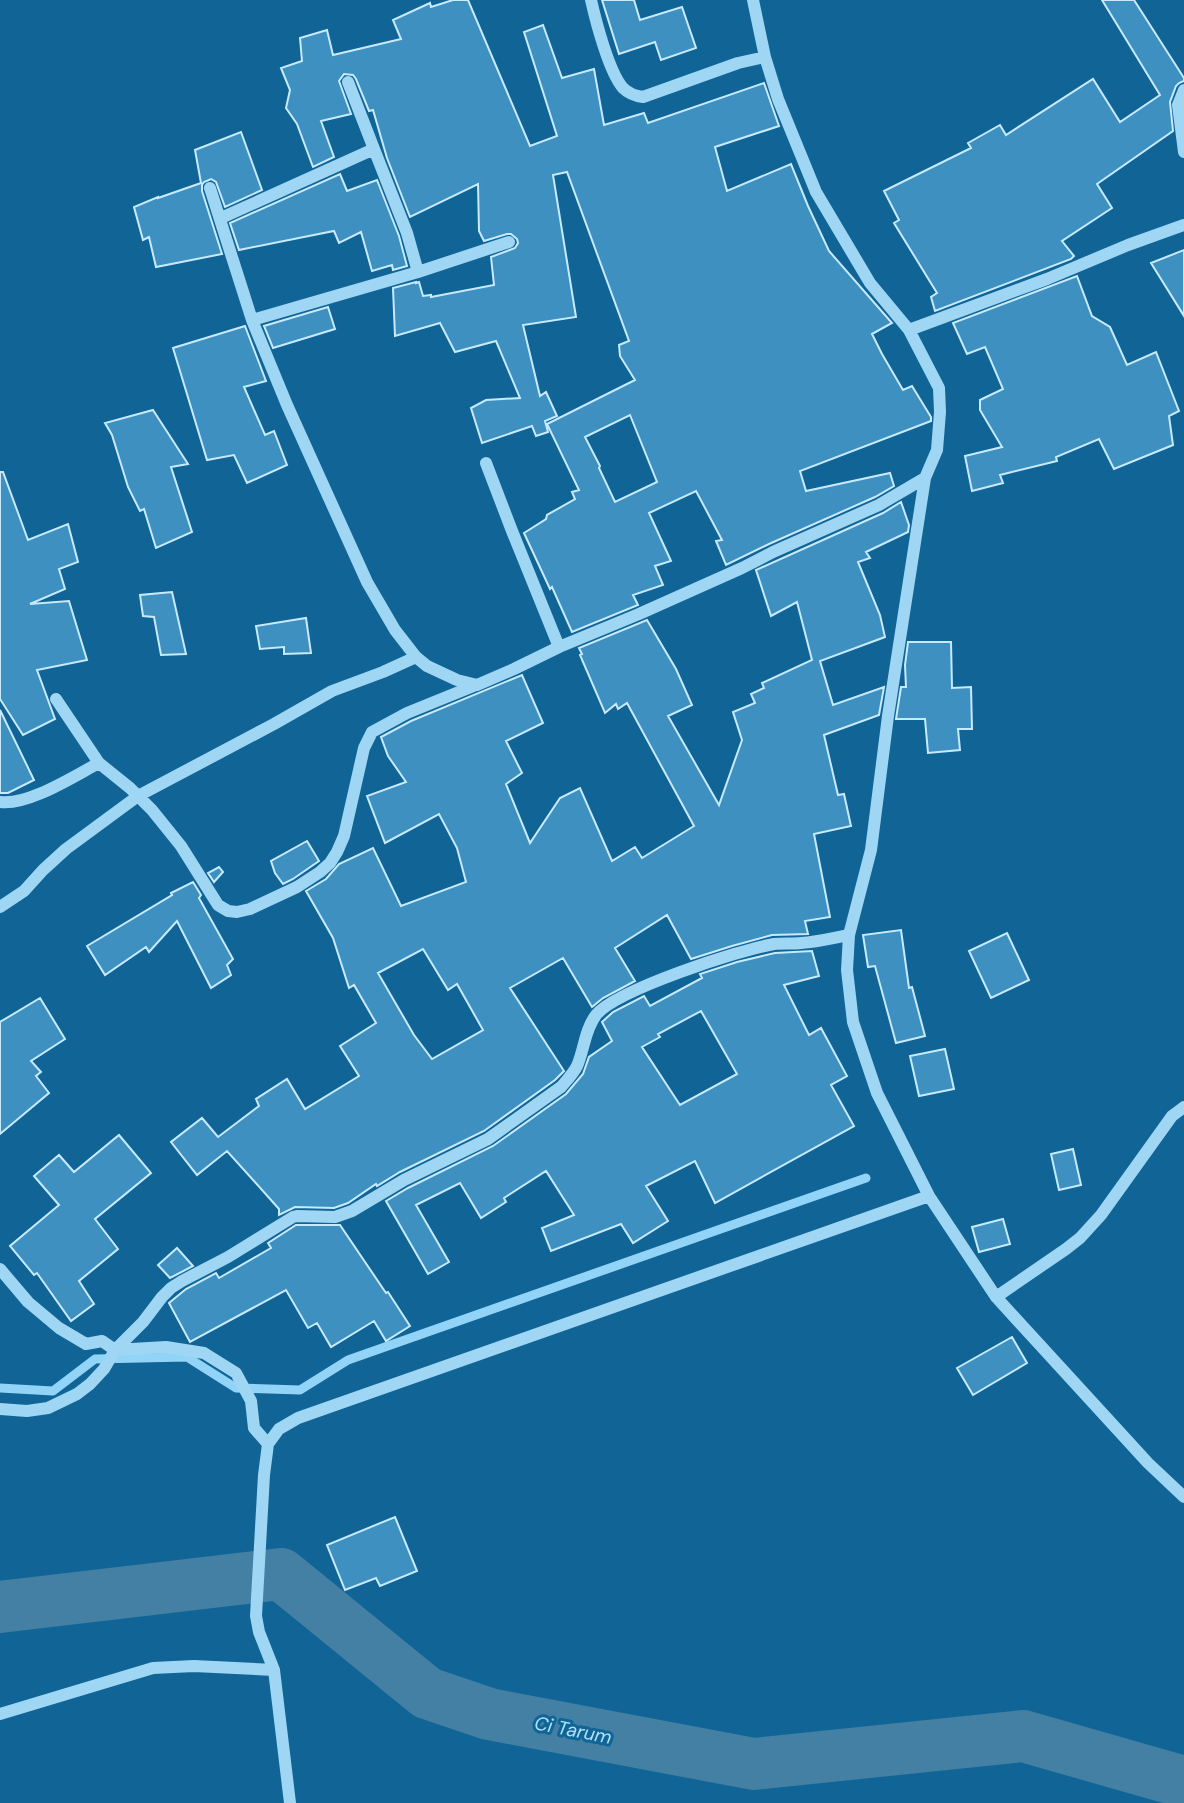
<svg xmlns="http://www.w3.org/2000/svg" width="1184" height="1803" viewBox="0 0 1184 1803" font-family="'DM Sans',sans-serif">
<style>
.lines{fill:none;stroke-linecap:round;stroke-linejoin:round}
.stream{stroke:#91d4f8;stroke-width:9}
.river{stroke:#4380a3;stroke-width:52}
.building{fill:#3d90c0;stroke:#c7eafe;stroke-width:2;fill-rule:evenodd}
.minor{stroke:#9fd6f4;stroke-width:12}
.labels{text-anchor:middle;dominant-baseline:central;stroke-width:6;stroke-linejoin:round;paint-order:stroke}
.water-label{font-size:19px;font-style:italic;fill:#afe1fb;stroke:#106496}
</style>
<rect width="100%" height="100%" fill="#106496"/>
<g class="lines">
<path class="stream" d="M 0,1388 L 53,1391 L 95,1359 L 187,1357 L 236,1388 L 300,1390 L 348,1360 L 866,1178"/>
<path class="river" d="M 0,1607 L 281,1574 L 427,1693 L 489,1714 L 754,1764 L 1023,1736 L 1184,1782"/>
</g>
<path class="building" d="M 453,0 L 468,0 L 530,146 L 557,136 L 524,32 L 543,25 L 562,78 L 594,69 L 604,125 L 644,113 L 648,123 L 764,83 L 779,126 L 715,147 L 727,191 L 791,164 L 808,206 L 829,251 L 892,323 L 872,334 L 882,354 L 903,390 L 912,386 L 931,417 L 931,421 L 800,471 L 806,491 L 890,473 L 894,486 L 875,497 L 769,544 L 726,565 L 716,541 L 722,540 L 696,491 L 649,513 L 671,561 L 655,566 L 663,585 L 633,595 L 638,605 L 572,632 L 552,587 L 550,589 L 524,533 L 546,519 L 547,515 L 575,499 L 572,492 L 579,490 L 547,424 L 635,380 L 620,356 L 619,345 L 629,341 L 567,172 L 553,175 L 576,317 L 523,325 L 540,396 L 546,392 L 557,416 L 545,421 L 548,432 L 536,436 L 532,426 L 482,443 L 471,408 L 486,400 L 520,398 L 496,341 L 455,352 L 440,323 L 395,336 L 393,288 L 416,282 L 416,283 L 419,282 L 423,296 L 431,295 L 431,297 L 494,285 L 491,257 L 515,248 L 518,243 L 517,239 L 511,234 L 507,234 L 484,241 L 479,231 L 478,184 L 410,217 L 387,158 L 373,110 L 369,111 L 356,79 L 353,75 L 344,74 L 339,81 L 351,114 L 321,121 L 334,157 L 313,167 L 297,124 L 286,108 L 290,90 L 281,68 L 302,61 L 300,38 L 327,30 L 333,55 L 401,39 L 393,20 L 430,3 L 431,7 ZM 630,415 L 657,482 L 615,502 L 599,468 L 600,466 L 585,437 Z
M 602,0 L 634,0 L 640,20 L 682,7 L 696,48 L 661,60 L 655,42 L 619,54 Z
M 1102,0 L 1134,0 L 1184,78 L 1184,81 L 1179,83 L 1176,86 L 1170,102 L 1173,131 L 1097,184 L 1112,208 L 1062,241 L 1074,256 L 1071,259 L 935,311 L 931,297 L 937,293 L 894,223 L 899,220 L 884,191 L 971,148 L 968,143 L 1000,125 L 1006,135 L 1093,79 L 1120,122 L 1160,95 Z
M 241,132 L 262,190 L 225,207 L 216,182 L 211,179 L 204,182 L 202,185 L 202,191 L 222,254 L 156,267 L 149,237 L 143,240 L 134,207 L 158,197 L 158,198 L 201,183 L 195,150 Z
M 340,174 L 347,191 L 377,180 L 399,236 L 407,266 L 393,270 L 392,265 L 372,271 L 361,232 L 339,243 L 334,231 L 239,250 L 230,223 Z
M 1184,250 L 1184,316 L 1151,263 Z
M 1077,276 L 1092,316 L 1110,327 L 1127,365 L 1156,352 L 1179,411 L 1169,416 L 1173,445 L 1114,469 L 1099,439 L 1056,457 L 1057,461 L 1000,475 L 1003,483 L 972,491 L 965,456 L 1002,447 L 980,410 L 980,400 L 1003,389 L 985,347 L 967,354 L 953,323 Z
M 328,307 L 335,329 L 273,348 L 264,326 Z
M 245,326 L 266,381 L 244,387 L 265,435 L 274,431 L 287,465 L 247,483 L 234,455 L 207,460 L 173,348 Z
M 153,410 L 188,464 L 171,467 L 192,532 L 156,548 L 144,509 L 140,511 L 128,487 L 112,435 L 105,423 Z
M 0,472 L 3,472 L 28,540 L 68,524 L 78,562 L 59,569 L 65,589 L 30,604 L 69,601 L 87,660 L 37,670 L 55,719 L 23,735 L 0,699 Z
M 901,502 L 909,525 L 908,532 L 866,552 L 870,558 L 858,562 L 880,615 L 885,637 L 820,661 L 833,705 L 884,687 L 879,715 L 824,735 L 838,795 L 844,794 L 851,826 L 814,834 L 830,917 L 805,921 L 808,934 L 772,935 L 732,946 L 691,959 L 667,915 L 615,948 L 635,981 L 603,998 L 592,1007 L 563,958 L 510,988 L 564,1071 L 555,1080 L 484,1131 L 400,1172 L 377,1186 L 376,1184 L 348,1203 L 334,1208 L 295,1207 L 279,1215 L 279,1209 L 227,1151 L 197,1175 L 171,1142 L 202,1118 L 218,1137 L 259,1106 L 256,1099 L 287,1079 L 305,1109 L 359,1076 L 340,1046 L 376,1023 L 354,985 L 349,988 L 333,938 L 306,891 L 326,879 L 339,864 L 373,848 L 401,906 L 466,882 L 457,848 L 439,814 L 385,843 L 367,796 L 406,782 L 388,756 L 381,737 L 411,721 L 522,675 L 543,723 L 506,741 L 522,773 L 506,784 L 530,843 L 560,798 L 580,788 L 612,861 L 635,847 L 642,858 L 694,826 L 627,703 L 618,709 L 616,704 L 605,713 L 580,655 L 582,654 L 579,648 L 647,620 L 676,669 L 692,705 L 668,716 L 719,805 L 742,740 L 733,712 L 755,703 L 751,694 L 764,688 L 762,683 L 812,660 L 797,602 L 771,616 L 756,570 L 883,513 ZM 423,949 L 448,990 L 457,984 L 483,1030 L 432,1059 L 414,1035 L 378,973 Z
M 172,592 L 186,654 L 161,655 L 154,617 L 143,616 L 140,595 Z
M 306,618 L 311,653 L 284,654 L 284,647 L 260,649 L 256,626 Z
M 908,642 L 951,642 L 952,688 L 971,687 L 972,729 L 958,729 L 960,750 L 928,753 L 925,719 L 896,719 L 901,687 L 906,687 L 905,665 Z
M 0,710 L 34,780 L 8,793 L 0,793 Z
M 307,841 L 319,861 L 293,879 L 283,884 L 275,873 L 271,861 Z
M 219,867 L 223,872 L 214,882 L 208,873 Z
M 193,882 L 201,895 L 199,898 L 233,959 L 227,965 L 231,975 L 211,988 L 177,921 L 149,952 L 146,947 L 105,975 L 87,946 L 172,895 L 171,893 Z
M 901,930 L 909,988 L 912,987 L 925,1036 L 896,1043 L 875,966 L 868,967 L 863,935 Z
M 1007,933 L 1029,980 L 991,998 L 969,951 Z
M 812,951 L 819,976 L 784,985 L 809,1035 L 821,1028 L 847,1076 L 831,1085 L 854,1126 L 715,1203 L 695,1161 L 646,1186 L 668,1221 L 633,1243 L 621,1224 L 551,1251 L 542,1228 L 574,1215 L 546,1171 L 504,1198 L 506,1202 L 481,1218 L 460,1183 L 416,1205 L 449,1262 L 428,1274 L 386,1201 L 408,1188 L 493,1146 L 566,1094 L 583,1074 L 589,1057 L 612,1041 L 602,1022 L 613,1012 L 644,996 L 650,1006 L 702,978 L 700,974 L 737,962 L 775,953 ZM 701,1011 L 737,1074 L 680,1105 L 642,1047 L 660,1037 L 658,1034 Z
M 40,998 L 65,1039 L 31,1061 L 41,1072 L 36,1076 L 49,1093 L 0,1134 L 0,1022 Z
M 945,1049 L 954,1089 L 919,1096 L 910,1056 Z
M 119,1135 L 151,1173 L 95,1219 L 118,1249 L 79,1281 L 94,1304 L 71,1321 L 37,1273 L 34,1275 L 10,1246 L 59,1205 L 34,1176 L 59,1155 L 74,1172 Z
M 1073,1149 L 1081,1185 L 1059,1190 L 1051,1154 Z
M 1003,1219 L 1010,1244 L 979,1252 L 972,1227 Z
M 296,1225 L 340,1225 L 386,1293 L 388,1292 L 410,1326 L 386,1341 L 374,1321 L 331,1347 L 317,1323 L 308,1328 L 286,1290 L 190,1342 L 169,1303 L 186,1289 L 216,1273 L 219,1278 L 271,1248 L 268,1243 Z
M 177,1248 L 193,1266 L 170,1278 L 158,1265 Z
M 1012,1337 L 1027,1363 L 973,1395 L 957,1368 Z
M 395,1517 L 417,1571 L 380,1586 L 376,1578 L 345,1590 L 327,1545 Z"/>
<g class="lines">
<path class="minor" d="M 591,0 C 596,22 609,72 623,88 C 629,94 635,96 643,97 L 738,63 L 765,57
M 753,0 L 765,57 L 778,99 L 816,192 L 870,283 L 909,330 L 939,388 L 940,412 L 937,450 L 925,478 L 888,716 L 871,850 L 849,935 L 847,970 L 853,1022 L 877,1093 L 929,1196 L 996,1297 L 1148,1463 L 1184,1497
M 1184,90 L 1178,105 L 1184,152
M 374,149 L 407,233 L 418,272 L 509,242
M 210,188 L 252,320 L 287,405 L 367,582 L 395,630 L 416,657 L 427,666 L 457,680 L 477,685 L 514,669 L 559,647 L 639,614 L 742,568 L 773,552 L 879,505 L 925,478
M 221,218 L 374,149 L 348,82
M 252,320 L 418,272
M 909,330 L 1047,279 L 1128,245 L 1184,225
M 486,463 L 512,531 L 559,647
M 56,699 L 99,763
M 0,802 C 28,806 74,776 99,763 L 130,788 L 152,810 L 181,846 L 218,905 L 228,911 L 237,912 L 250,909 L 297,887 L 320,872 L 330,863 L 337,852 L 344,836 L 364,748 L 372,732 L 407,713 L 476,685
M 0,907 L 24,891 L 43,870 L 66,849 L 138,796 L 274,724 L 332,691 L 383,672 L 416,657
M 0,1269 L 28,1302 L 59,1328 L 86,1344 L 102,1341 L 115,1350 L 166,1347 L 204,1353 L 236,1373 L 251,1401 L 254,1428 L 268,1444
M 996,1297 L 1066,1249 L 1080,1238 L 1101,1215 L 1172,1116 L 1184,1107
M 0,1409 L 27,1411 L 48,1408 L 77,1394 L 90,1384 L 104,1369 L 115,1350 L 143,1322 L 162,1297 L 171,1288 L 182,1281 L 228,1257 L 293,1217 L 297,1216 L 335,1217 L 352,1211 L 404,1180 L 488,1139 L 561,1087 C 567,1080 573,1074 577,1066 C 584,1050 585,1029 596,1015 C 616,990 739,950 774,944 C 783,943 792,944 801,943 C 817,942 833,938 849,935
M 0,1714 L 153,1668 L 194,1666 L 274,1670
M 290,1803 L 274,1670 L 259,1632 L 256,1616 L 264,1475 L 268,1444 L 279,1429 L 298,1418 L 929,1196"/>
</g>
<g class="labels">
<g class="water-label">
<text transform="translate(573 1730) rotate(11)">Ci Tarum</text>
</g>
</g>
</svg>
